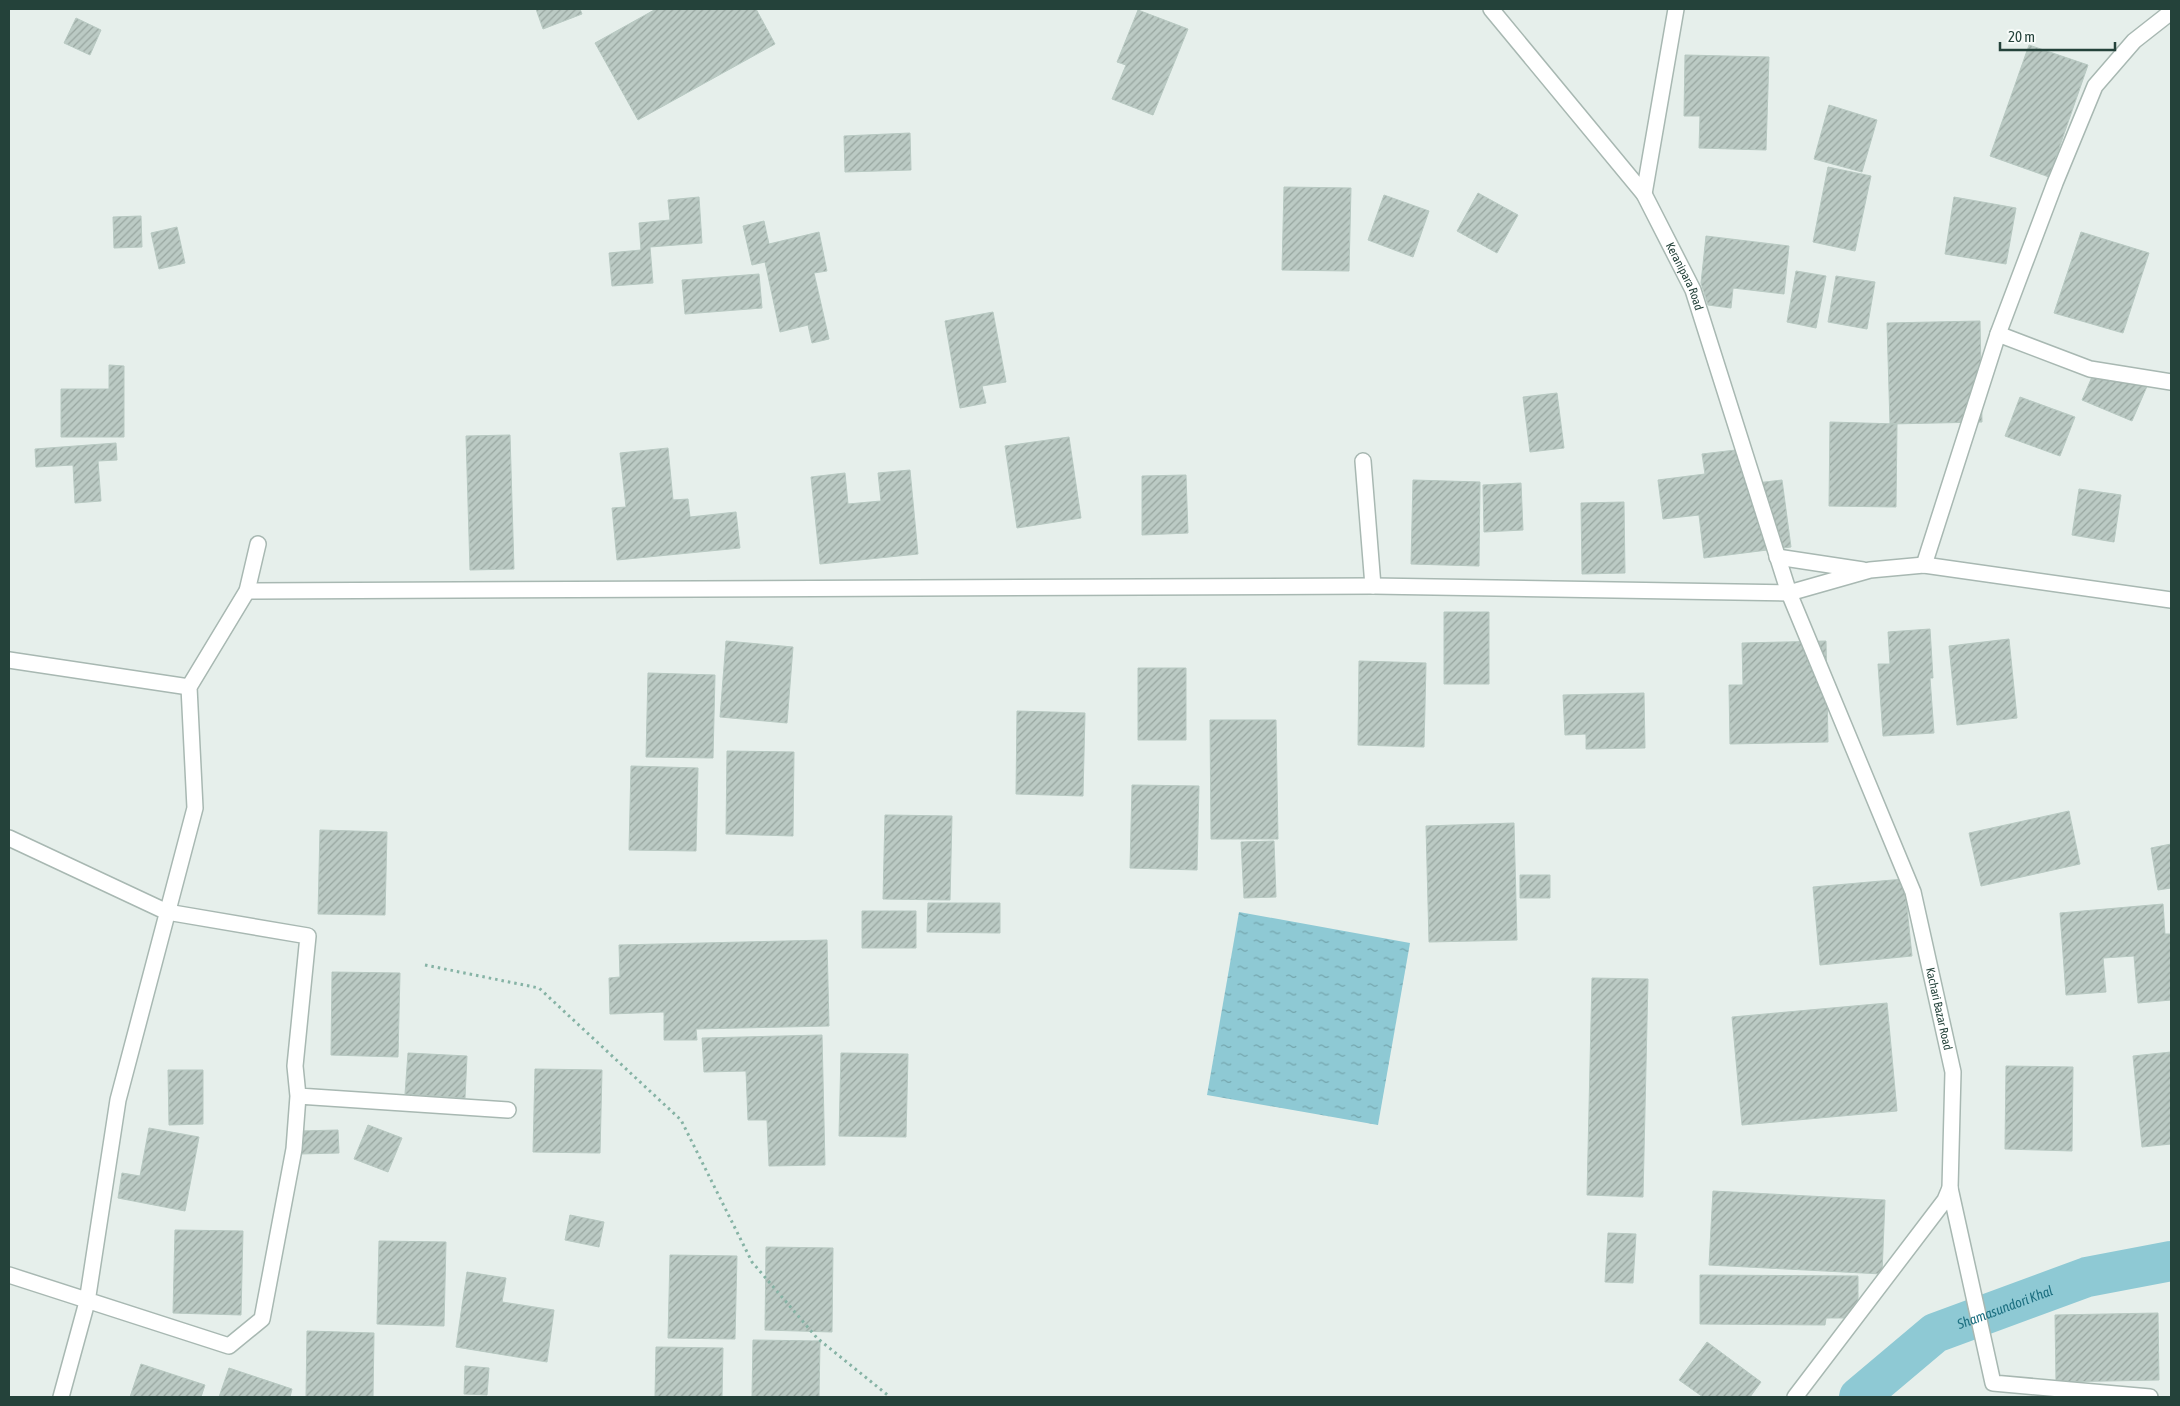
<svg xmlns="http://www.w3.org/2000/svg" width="2180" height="1406" viewBox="0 0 2180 1406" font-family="'Asap Condensed',sans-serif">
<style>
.water{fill:url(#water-ripples)}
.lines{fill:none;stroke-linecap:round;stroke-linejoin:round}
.canal{stroke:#8ec9d4;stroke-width:40}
.building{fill:url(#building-hatch);stroke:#b8c9c2}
.lane-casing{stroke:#a8b8b2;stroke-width:18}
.street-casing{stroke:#a8b8b2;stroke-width:18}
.path{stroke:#86b3a5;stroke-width:3;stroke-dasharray:2.5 4;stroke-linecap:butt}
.lane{stroke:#fff;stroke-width:15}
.street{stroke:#fff;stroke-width:15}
.labels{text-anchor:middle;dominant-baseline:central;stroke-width:4;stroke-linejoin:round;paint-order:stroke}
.street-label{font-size:12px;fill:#24423a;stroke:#f7fbf9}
.water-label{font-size:14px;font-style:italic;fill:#1c6f80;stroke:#f7fbf9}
</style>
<defs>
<pattern id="water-ripples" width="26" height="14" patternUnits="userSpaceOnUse" patternTransform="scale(1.25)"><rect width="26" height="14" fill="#8ec9d4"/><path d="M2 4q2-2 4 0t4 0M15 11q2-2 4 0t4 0" fill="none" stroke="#74a5ad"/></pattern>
<pattern id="building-hatch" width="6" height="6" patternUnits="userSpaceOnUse" patternTransform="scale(1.25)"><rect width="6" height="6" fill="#bbcac4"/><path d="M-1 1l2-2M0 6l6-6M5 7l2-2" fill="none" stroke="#98a6a0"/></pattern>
</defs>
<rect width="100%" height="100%" fill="#e6efeb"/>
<path class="water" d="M 1239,912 L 1410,943 L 1378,1125 L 1207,1095 Z"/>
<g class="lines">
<path class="canal" id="s1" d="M 1859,1397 L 1935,1333 L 2087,1277 L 2171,1261"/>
</g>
<path class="building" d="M 536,9 L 580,9 L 582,14 L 543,29 Z
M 656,9 L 756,9 L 775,44 L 638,120 L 595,43 Z
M 1138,10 L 1188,29 L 1153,115 L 1112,99 L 1126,65 L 1117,62 Z
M 76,18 L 101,30 L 90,55 L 64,43 Z
M 2029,45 L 2088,65 L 2049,177 L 1990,156 Z
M 1685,55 L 1769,57 L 1766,150 L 1699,148 L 1700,116 L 1684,116 Z
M 1829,105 L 1877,120 L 1862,172 L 1814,159 Z
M 910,133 L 911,170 L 845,172 L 844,136 Z
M 1828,167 L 1871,176 L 1855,251 L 1813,242 Z
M 1284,187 L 1351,188 L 1349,271 L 1282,270 Z
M 1478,193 L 1518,215 L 1497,253 L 1457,231 Z
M 1384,195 L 1429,211 L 1413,257 L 1368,240 Z
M 699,197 L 702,243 L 650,247 L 653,283 L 612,286 L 609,253 L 641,250 L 639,223 L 670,220 L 668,200 Z
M 1954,197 L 2016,208 L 2006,264 L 1945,254 Z
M 141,216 L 142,247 L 114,248 L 113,217 Z
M 764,221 L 769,244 L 819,232 L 827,271 L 814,273 L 829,339 L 812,343 L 808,325 L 780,332 L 765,262 L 752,265 L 743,226 Z
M 177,227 L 185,263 L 159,269 L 151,233 Z
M 2081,232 L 2149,253 L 2123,333 L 2054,313 Z
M 1706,236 L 1789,246 L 1784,294 L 1733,288 L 1731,308 L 1708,305 L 1701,283 Z
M 1796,271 L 1826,276 L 1816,328 L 1787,322 Z
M 759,274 L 762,308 L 685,314 L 682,280 Z
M 1836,276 L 1875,282 L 1867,329 L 1828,322 Z
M 993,312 L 1006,382 L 982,386 L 986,403 L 960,408 L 945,321 Z
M 1980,321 L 1982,422 L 1890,424 L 1887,323 Z
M 2098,363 L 2148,384 L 2132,421 L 2082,400 Z
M 109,365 L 124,366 L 124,437 L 61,437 L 61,389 L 109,389 Z
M 1557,393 L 1564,448 L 1530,452 L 1523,397 Z
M 2020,397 L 2075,417 L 2060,456 L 2005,436 Z
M 1830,422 L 1897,424 L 1896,507 L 1829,506 Z
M 510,435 L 514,569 L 470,570 L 466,436 Z
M 1069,437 L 1081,518 L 1017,528 L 1005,446 Z
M 116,443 L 117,460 L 98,461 L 101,501 L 75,503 L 73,465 L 36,467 L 35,449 Z
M 668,448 L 673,500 L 688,499 L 690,517 L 736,512 L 740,548 L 617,560 L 612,508 L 626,507 L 620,453 Z
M 1744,449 L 1748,484 L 1782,480 L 1791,547 L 1704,558 L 1699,515 L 1663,519 L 1658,480 L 1705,474 L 1702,454 Z
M 910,470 L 918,554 L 820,564 L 811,477 L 845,473 L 848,504 L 881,501 L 878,473 Z
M 1186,475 L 1188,533 L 1142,535 L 1142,476 Z
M 1413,480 L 1480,482 L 1479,566 L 1411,564 Z
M 1521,483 L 1523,530 L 1484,532 L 1483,485 Z
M 2079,489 L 2121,495 L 2114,542 L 2072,535 Z
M 1624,502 L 1625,573 L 1582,574 L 1581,503 Z
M 1444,612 L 1489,612 L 1489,684 L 1444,684 Z
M 1930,629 L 1933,678 L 1930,678 L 1934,733 L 1883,736 L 1878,664 L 1890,664 L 1888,632 Z
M 2009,639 L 2017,718 L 1957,725 L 1949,646 Z
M 726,641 L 793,647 L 787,723 L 720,717 Z
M 1826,641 L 1828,742 L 1730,744 L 1729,685 L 1743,685 L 1742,643 Z
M 1359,661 L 1426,663 L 1424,747 L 1358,745 Z
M 1138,668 L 1186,668 L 1186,740 L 1138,740 Z
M 648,673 L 715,675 L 713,758 L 646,757 Z
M 1644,693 L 1645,748 L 1586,749 L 1586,734 L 1565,735 L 1563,695 Z
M 1017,711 L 1085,713 L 1083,796 L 1016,794 Z
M 1210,720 L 1276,720 L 1278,839 L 1211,839 Z
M 727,751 L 794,752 L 793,836 L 726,834 Z
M 631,766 L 698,768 L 696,851 L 629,850 Z
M 1132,785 L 1199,786 L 1197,870 L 1130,868 Z
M 2069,811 L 2080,864 L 1981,886 L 1969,833 Z
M 885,815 L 952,816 L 950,900 L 883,899 Z
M 1514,823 L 1517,940 L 1429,942 L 1426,826 Z
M 320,830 L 387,832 L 385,915 L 318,914 Z
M 1274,841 L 1276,897 L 1244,898 L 1241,842 Z
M 2171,844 L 2171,888 L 2158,890 L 2151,848 Z
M 1520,875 L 1550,875 L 1550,898 L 1520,898 Z
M 1904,879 L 1912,956 L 1820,965 L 1813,887 Z
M 928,903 L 1000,903 L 1000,933 L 927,932 Z
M 2163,904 L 2165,934 L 2171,934 L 2171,1000 L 2138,1003 L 2134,956 L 2103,958 L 2106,992 L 2066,995 L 2060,913 Z
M 862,911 L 916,911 L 916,948 L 862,948 Z
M 827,940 L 829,1026 L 696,1029 L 697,1040 L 664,1040 L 664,1012 L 610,1014 L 609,978 L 620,977 L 619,945 Z
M 332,972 L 400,973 L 398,1057 L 331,1055 Z
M 1592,978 L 1648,979 L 1643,1197 L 1587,1195 Z
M 1887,1003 L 1897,1111 L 1742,1125 L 1732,1017 Z
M 822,1035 L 825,1165 L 769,1166 L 767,1120 L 748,1120 L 746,1071 L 704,1072 L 702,1038 Z
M 2171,1052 L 2171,1144 L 2142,1147 L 2133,1056 Z
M 408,1053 L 467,1056 L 465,1098 L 405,1094 Z
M 841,1053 L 908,1054 L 906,1137 L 839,1136 Z
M 2006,1066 L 2073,1067 L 2072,1151 L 2005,1149 Z
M 535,1069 L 602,1070 L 600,1153 L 533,1152 Z
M 168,1070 L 203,1070 L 203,1124 L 169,1125 Z
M 368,1125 L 402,1138 L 388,1172 L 354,1159 Z
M 149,1128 L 199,1137 L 185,1211 L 118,1198 L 122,1173 L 140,1176 Z
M 338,1130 L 339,1153 L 300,1154 L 300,1131 Z
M 1713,1191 L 1885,1200 L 1882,1274 L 1709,1265 Z
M 570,1215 L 604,1222 L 599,1247 L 565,1240 Z
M 175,1230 L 243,1231 L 241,1315 L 173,1313 Z
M 1608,1233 L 1636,1234 L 1633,1283 L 1605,1282 Z
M 379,1241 L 446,1242 L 444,1326 L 377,1324 Z
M 766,1247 L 833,1248 L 832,1332 L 765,1330 Z
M 670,1255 L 737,1256 L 735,1339 L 668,1338 Z
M 467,1272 L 506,1278 L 502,1302 L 554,1310 L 547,1362 L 456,1347 Z
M 1700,1275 L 1858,1276 L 1858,1318 L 1826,1318 L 1825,1325 L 1700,1324 Z
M 2158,1313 L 2159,1380 L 2056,1382 L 2055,1315 Z
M 307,1331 L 374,1333 L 373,1397 L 306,1397 Z
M 753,1340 L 820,1341 L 819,1397 L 752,1397 Z
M 1707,1342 L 1761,1382 L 1750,1397 L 1703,1397 L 1679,1380 Z
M 656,1347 L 723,1348 L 722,1397 L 655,1397 Z
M 141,1364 L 205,1385 L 201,1397 L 130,1397 Z
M 465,1366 L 489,1368 L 487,1395 L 464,1394 Z
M 229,1368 L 292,1389 L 290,1397 L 219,1397 Z"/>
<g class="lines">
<g class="lane-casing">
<path id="lane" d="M 9,838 L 167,912 L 308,936 L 295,1066 L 298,1096 L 294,1149 L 262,1319 L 229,1346 L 9,1275
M 298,1096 L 508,1110
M 61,1397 L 87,1302 L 118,1100 L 195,808 L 189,687 L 247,591 L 258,544"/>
</g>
<g class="street-casing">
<g id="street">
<path id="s2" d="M 1491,9 L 1644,194 L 1693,290 L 1789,593 L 1913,892 L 1953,1072 L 1950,1188 L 1945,1200 L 1795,1397"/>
<path d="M 1644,194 L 1676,9"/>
<path d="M 1998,334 L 2090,369 L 2171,382"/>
<path d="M 1363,461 L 1373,586"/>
<path d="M 1777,557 L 1863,570"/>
<path d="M 1924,565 L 1998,334 L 2055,183 L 2095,86 L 2134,41 L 2171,12"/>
<path d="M 247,591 L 1373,586 L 1789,593 L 1870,570 L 1924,565 L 2171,600"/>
<path d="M 9,660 L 189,687"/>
<path d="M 1950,1188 L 1993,1383 L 2150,1397"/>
</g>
</g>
<path class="path" d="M 425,965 L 539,988 L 681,1120 L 752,1262 L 817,1338 L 890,1397"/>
<use href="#lane" class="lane"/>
<use href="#street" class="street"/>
</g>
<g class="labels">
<g class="street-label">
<text stroke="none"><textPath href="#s2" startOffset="332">Keranipara Road</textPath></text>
<text stroke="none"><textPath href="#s2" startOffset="1109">Kachari Bazar Road</textPath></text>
</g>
<g class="water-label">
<text stroke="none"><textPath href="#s1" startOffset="174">Shamasundori Khal</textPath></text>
</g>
</g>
<rect width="2180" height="1406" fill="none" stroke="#24423a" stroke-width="20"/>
<path d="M2000 42v8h115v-8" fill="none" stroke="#24423a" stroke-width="2.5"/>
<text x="2008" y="42" font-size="15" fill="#24423a" stroke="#f7fbf9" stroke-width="4" paint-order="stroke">20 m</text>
</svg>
